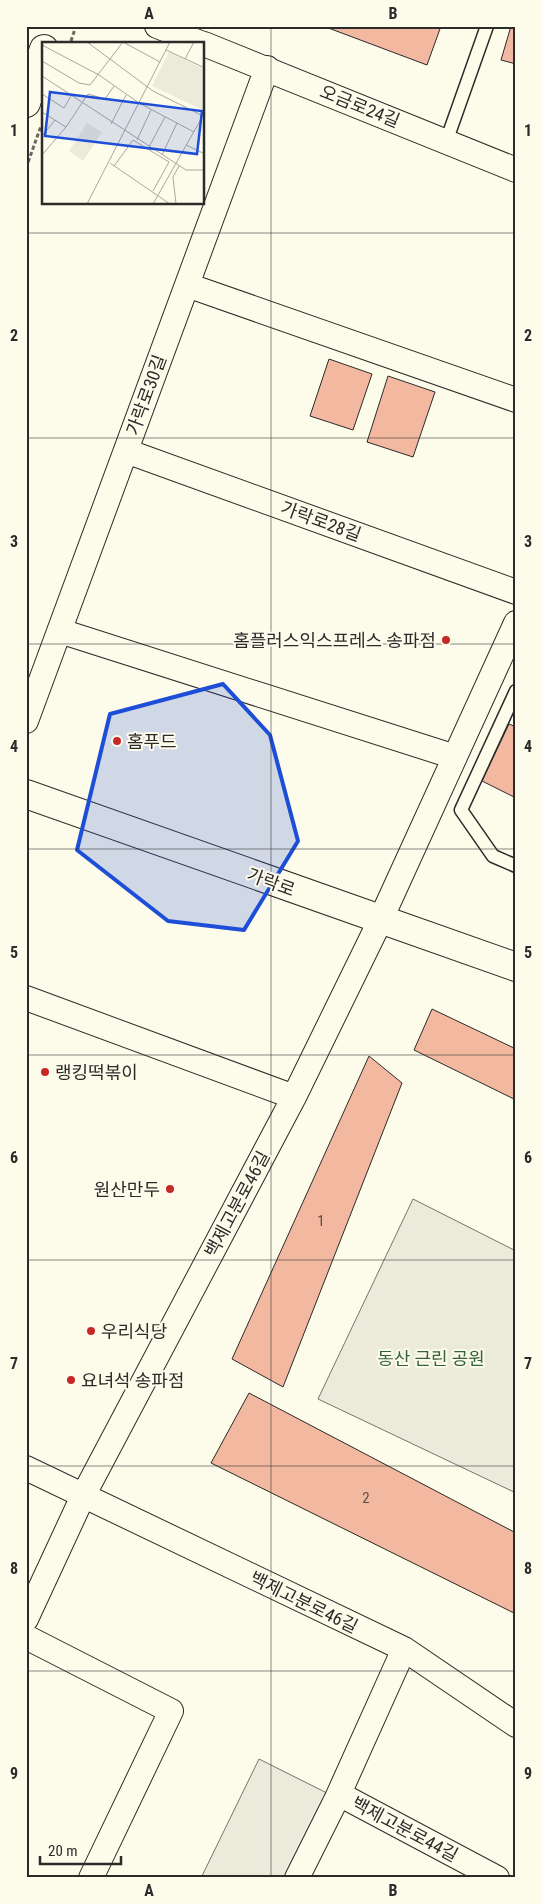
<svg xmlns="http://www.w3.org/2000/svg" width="542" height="1904" viewBox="0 0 542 1904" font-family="'Roboto Condensed','Noto Sans KR',sans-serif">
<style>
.green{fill:#ecebdb;stroke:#74746e}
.parking{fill:#eceadb;stroke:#74746e}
.building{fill:#f2b8a0;stroke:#2b2b2b}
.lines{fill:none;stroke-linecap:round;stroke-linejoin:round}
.lane-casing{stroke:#2b2b2b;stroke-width:15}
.street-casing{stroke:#2b2b2b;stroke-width:26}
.secondary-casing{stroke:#2b2b2b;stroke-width:30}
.path{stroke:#6a6964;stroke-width:3;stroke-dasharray:4 2.5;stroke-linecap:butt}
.lane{stroke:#fdfbea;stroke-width:12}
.street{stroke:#fdfbea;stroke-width:24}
.secondary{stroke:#fdfbea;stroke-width:28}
.marked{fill:#1d4ed8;fill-opacity:0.2;stroke:#1d4ed8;stroke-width:4;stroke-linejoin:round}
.grid{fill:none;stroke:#2b2b2b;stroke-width:1;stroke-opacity:0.55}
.poi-dot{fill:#c62828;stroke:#fdfbea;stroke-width:2}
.labels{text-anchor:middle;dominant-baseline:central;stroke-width:4;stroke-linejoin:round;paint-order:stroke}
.number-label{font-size:15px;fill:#5d4e48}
.street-label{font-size:18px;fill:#2b2b2b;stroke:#fdfbea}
.poi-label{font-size:18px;fill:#2b2b2b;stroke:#fdfbea;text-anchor:start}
.park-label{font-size:18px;fill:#34623c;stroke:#fdfbea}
.inset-road{fill:none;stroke:#a9a89e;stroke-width:1}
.view{fill:#1d4ed8;fill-opacity:0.15;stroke:#1d4ed8;stroke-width:2.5}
.inset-edge{fill:none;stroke:#2b2b2b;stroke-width:2.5}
.neatline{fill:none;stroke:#2b2b2b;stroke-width:2}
.grid-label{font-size:16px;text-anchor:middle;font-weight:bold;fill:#2b2b2b}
</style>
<rect width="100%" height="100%" fill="#fdfbea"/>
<path class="green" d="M 413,1199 L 516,1251 L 516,1493 L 318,1399 Z"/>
<path class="parking" d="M 259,1759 L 337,1798 L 297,1878 L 201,1878 Z"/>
<path class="building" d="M 323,26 L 441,26 L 427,65 Z
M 511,26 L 516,26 L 516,64 L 501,60 Z
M 329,359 L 372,374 L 353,430 L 310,416 Z
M 388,376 L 435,392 L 413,457 L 367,442 Z
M 509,724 L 516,727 L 516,798 L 482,781 Z
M 432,1009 L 516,1049 L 516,1100 L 414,1050 Z
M 369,1056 L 402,1083 L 283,1387 L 232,1359 Z
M 249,1393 L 516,1533 L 516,1614 L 211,1463 Z"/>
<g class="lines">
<g class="lane-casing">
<path id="lane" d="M 446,142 L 487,26
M 516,691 L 461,810 L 493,856 L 516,866"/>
</g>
<g class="street-casing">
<path id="street" d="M 157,26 L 203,44
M 204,44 L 516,170
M 187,285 L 516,400
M 126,451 L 516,592
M 60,631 L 455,757
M 26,721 L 267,68
M 26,998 L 294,1097
M 26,1468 L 404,1649 L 516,1725
M 26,1619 L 83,1496 L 294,1097 L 380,921 L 516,623
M 26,1637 L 171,1711 L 91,1878
M 339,1794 L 497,1878
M 297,1878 L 337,1798 L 404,1649"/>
</g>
<g class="secondary-casing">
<path id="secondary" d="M 26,103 L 44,49
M 26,794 L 516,967"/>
</g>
<path class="path" d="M 71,41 L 76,26
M 26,168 L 41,126"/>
<use href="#lane" class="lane"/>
<use href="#street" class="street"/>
<use href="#secondary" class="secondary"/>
</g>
<path class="marked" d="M 223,684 L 270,735 L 298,841 L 244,930 L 168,921 L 77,850 L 110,714 Z"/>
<path class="grid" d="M 271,26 L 271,1878M 26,233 L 516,233M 26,438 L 516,438M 26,644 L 516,644M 26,849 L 516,849M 26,1055 L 516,1055M 26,1260 L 516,1260M 26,1466 L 516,1466M 26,1671 L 516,1671"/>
<g class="poi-dot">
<circle cx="446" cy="640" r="5"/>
<circle cx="117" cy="741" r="5"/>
<circle cx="45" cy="1072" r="5"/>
<circle cx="170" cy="1189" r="5"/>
<circle cx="91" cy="1331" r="5"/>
<circle cx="71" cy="1380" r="5"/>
</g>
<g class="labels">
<g class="number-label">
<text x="321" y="1221">1</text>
<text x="366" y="1498">2</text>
</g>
<g class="street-label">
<text transform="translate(360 106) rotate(22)">오금로24길</text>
<text transform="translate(146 395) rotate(-70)">가락로30길</text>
<text transform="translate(321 521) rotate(20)">가락로28길</text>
<text transform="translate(271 882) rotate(20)">가락로</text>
<text transform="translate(237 1204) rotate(-62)">백제고분로46길</text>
<text transform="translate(304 1602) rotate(26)">백제고분로46길</text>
<text transform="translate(405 1829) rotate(28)">백제고분로44길</text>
</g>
<g class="poi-label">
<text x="436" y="640" text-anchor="end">홈플러스익스프레스 송파점</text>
<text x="127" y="741">홈푸드</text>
<text x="55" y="1072">랭킹떡볶이</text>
<text x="160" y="1189" text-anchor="end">원산만두</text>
<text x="101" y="1331">우리식당</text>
<text x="81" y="1380">요녀석 송파점</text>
</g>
<g class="park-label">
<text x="431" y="1358">동산 근린 공원</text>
</g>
</g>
<g transform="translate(42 42)">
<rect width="162" height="162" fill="#fdfbea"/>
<path d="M 127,10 L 162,27 L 161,68 L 110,44 ZM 45,81 L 60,90 L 41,119 L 27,109 Z" fill="#ecebdb"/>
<path class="inset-road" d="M 45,0 L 111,49 L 163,75M 81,0 L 118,20M 0,3 L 57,33 L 97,61 L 152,90M 124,8 L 163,26M 143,17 L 152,0M 0,19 L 37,41 L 48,43 L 81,0M 0,34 L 144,128 L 163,128M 0,52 L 22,66 L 29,54M 0,70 L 24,85M 69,82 L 84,53M 0,94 L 13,78M 95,98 L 109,68M 144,103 L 163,112M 107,105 L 123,75M 0,113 L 24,85 L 46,52 L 63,57 L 72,44M 120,113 L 135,81M 68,121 L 128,162M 72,124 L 91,98 L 127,120 L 111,149M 45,162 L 128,0M 111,162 L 163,70M 134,162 L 131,135 L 137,124"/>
<path class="view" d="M 8,50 L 160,69 L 155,112 L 3,94 Z"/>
<rect width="162" height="162" class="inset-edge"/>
</g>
<rect width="542" height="1904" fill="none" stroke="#fdfbea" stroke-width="55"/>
<path d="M40 1856v8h81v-8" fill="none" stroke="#2b2b2b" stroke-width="2.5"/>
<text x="48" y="1856" font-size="15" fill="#2b2b2b" stroke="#fdfbea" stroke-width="4" paint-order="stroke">20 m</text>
<rect x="28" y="28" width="486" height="1848" class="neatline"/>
<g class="grid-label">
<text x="149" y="19">A</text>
<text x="393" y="19">B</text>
<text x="14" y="136">1</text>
<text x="528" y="136">1</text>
<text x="14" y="341">2</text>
<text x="528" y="341">2</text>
<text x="14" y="547">3</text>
<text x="528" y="547">3</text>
<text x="14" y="752">4</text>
<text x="528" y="752">4</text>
<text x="14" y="958">5</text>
<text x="528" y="958">5</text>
<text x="14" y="1163">6</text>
<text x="528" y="1163">6</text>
<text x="14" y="1369">7</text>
<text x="528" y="1369">7</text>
<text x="14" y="1574">8</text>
<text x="528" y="1574">8</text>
<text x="14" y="1779">9</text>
<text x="528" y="1779">9</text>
<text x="149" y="1896">A</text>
<text x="393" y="1896">B</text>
</g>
</svg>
